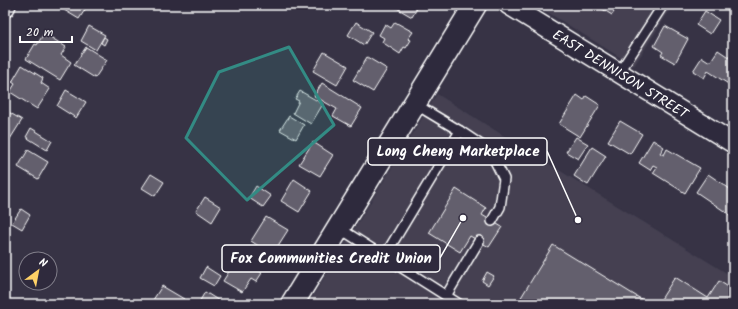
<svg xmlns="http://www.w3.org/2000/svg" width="738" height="309" font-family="Kalam,sans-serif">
	<rect width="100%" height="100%" fill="#373345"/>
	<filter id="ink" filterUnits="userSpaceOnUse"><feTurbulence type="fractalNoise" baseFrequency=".025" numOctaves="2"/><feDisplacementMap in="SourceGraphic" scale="8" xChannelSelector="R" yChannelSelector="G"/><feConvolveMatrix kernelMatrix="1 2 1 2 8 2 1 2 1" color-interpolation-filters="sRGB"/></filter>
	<g filter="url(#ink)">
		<!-- built -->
		<g fill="#444051">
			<path d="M 536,5 L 673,5 L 634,66 Z"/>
			<path d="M 437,94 L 549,164 L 733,277 L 733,304 L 308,304 Z"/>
		</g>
		<!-- building -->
		<g fill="#635f6d" stroke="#fff">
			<path d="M 60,5 L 88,5 L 79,19 L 59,7 Z"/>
			<path d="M 396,5 L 419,5 L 412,17 L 395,7 Z"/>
			<path d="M 596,5 L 618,5 L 612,15 Z"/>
			<path d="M 705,11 L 719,20 L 710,34 L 696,25 Z"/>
			<path d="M 356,22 L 372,32 L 364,45 L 348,35 Z"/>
			<path d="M 395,22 L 413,32 L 408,39 L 411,40 L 406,48 L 404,47 L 400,54 L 382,42 L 384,38 L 379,35 L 385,24 L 391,28 Z"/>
			<path d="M 89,26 L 105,35 L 96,50 L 81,41 Z"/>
			<path d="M 665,26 L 688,39 L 675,63 L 661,55 L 663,52 L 654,46 Z"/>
			<path d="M 44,33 L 66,47 L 61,55 L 71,62 L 60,80 L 26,59 L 35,44 L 37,45 Z"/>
			<path d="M 104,37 L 107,39 L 104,45 L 101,43 Z"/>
			<path d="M 86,47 L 107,60 L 95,78 L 74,65 Z"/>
			<path d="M 718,50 L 733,60 L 733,80 L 730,85 L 708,71 L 704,78 L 693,71 L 702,57 L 710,62 Z"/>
			<path d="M 324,52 L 348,66 L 337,85 L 313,71 Z"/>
			<path d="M 367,57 L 387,69 L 373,92 L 353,80 Z"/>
			<path d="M 22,65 L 43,78 L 41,83 L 50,89 L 37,109 L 10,92 L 15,84 L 12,82 Z"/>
			<path d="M 322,83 L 362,108 L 351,126 L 333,116 L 337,109 L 314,96 Z"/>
			<path d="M 66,90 L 86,102 L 76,118 L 57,106 Z"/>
			<path d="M 300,91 L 323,104 L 311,124 L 293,113 L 299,101 L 295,99 Z"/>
			<path d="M 577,95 L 584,100 L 586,96 L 600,105 L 580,137 L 559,124 Z"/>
			<path d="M 5,110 L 22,120 L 5,147 Z"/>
			<path d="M 289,116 L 304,125 L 296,139 L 280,130 Z"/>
			<path d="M 620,121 L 642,134 L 630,154 L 608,141 Z"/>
			<path d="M 31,128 L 52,141 L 47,150 L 26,137 Z"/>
			<path d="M 576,137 L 588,144 L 578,159 L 566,152 Z"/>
			<path d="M 653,140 L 664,147 L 660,153 L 664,155 L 667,149 L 700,168 L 685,193 L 653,173 L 657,167 L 653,165 L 650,170 L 639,163 Z"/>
			<path d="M 313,142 L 333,155 L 320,176 L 299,164 Z"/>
			<path d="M 592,147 L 606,156 L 588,185 L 574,176 Z"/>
			<path d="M 28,150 L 48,162 L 38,179 L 18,167 Z"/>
			<path d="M 151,174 L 164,182 L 155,196 L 142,188 Z"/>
			<path d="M 708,174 L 733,191 L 733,217 L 696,192 Z"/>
			<path d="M 294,179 L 312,191 L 299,212 L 281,201 Z"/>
			<path d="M 256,186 L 271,196 L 263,207 L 249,198 Z"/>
			<path d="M 456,189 L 486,208 L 482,215 L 502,227 L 489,247 L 470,236 L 460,252 L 429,233 Z"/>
			<path d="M 205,197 L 221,207 L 212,222 L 196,211 Z"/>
			<path d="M 21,209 L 30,215 L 22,229 L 12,223 Z"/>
			<path d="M 266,217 L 288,230 L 272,255 L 251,241 Z"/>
			<path d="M 553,245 L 649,304 L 517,304 Z"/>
			<path d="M 240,254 L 258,265 L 256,269 L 262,273 L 256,282 L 251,279 L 242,292 L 223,281 Z"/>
			<path d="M 206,267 L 220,276 L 214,286 L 200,278 Z"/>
			<path d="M 487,272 L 494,276 L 488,285 L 482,281 Z"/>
			<path d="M 675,277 L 708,298 L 719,281 L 733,290 L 733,304 L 658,304 Z"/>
			<path d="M 162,286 L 184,299 L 181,304 L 153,304 L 151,303 Z"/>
			<path d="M 205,292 L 224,304 L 198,304 Z"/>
		</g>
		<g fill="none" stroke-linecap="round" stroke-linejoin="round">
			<!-- service casing -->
			<g stroke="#fff" stroke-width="12">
				<g id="service">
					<path d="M 619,73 L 663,5"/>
					<path d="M 415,104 L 460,131 L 490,151 L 504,179 L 500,207 L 492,221"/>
					<path d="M 339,228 L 459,304"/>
					<path d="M 384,257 L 460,131"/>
					<path d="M 446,296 L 479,241"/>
				</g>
			</g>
			<!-- minor casing -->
			<g stroke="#fff" stroke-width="22">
				<g id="minor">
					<path id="s1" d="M 509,5 L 733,143"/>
					<path d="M 5,7 L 6,5"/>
				</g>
			</g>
			<!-- secondary casing -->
			<g stroke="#fff" stroke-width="25">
				<path id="secondary" d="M 292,304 L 475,5"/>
			</g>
			<!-- service -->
			<use href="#service" stroke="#2f2a3d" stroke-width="9"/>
			<!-- minor -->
			<use href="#minor" stroke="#2f2a3d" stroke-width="19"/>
			<!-- secondary -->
			<use href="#secondary" stroke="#2f2a3d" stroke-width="22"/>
		</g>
	</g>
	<!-- marked area -->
	<path fill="#338b84" fill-opacity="0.2" stroke="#338b84" stroke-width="3" stroke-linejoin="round" d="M 289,47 L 334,125 L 247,200 L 186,138 L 219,72 Z"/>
	<g text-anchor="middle" stroke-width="3" stroke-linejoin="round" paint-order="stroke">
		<!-- street labels -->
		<g font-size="14" fill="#fff" stroke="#2f2a3d">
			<text dy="5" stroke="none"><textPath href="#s1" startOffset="131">EAST DENNISON STREET</textPath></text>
		</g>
	</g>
	<!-- callouts -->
	<path fill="none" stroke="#fff" stroke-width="1.5" d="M578 220L547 151M463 218L440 258"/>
	<g fill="#fff" stroke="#2f2a3d" stroke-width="1.5">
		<circle cx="578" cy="220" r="4"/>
		<circle cx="463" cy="218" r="4"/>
	</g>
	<g fill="#2f2a3d" stroke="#fff" stroke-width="1.5">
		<rect x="368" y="138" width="179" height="27" rx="4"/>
		<rect x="222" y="245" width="218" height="27" rx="4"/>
	</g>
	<g font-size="15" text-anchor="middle" font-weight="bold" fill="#fff">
		<text x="458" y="156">Long Cheng Marketplace</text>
		<text x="331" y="263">Fox Communities Credit Union</text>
	</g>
	<!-- margin -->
	<rect width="738" height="309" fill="none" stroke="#2f2a3d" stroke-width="20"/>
	<rect x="10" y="10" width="718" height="289" fill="none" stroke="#fff" stroke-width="1.5" filter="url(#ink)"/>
	<!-- north arrow -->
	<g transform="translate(38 271) rotate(32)"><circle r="19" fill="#2f2a3d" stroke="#827f8b"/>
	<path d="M0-3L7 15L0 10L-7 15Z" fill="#ffd166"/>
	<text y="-6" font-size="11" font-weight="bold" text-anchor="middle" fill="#ffffff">N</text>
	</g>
	<!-- scale -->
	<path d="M20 36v6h52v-6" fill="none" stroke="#ffffff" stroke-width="2"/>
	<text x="26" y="36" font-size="12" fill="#ffffff" stroke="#2f2a3d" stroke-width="3" paint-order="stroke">20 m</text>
</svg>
